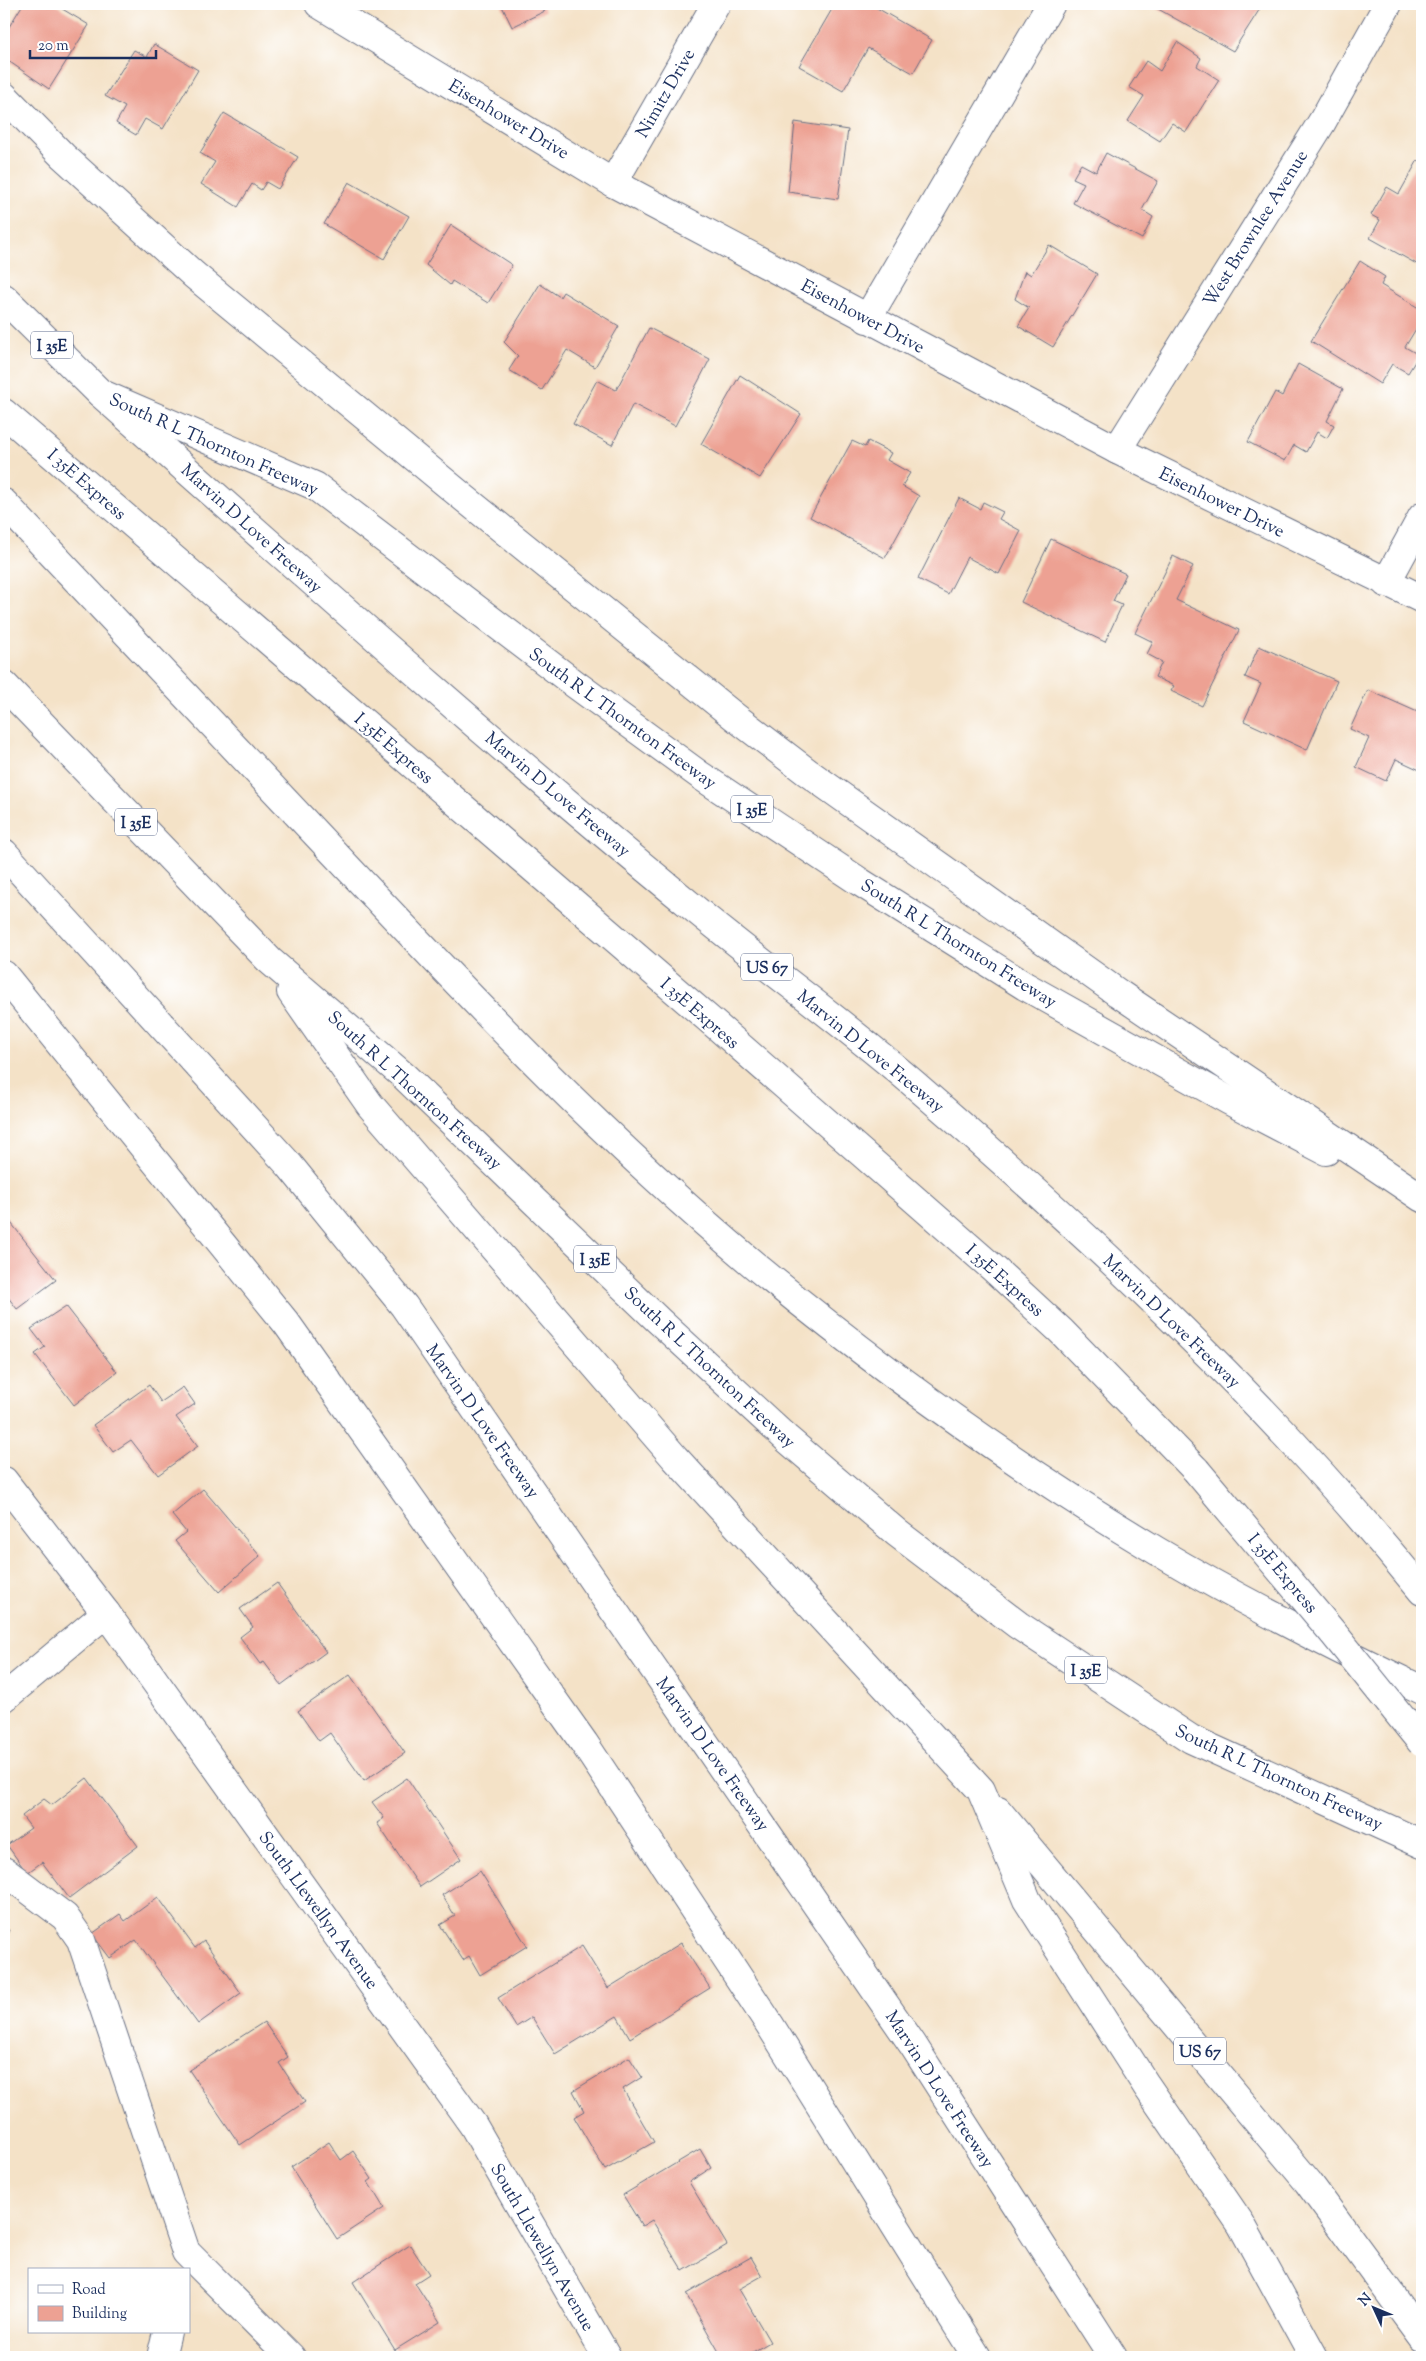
<svg xmlns="http://www.w3.org/2000/svg" width="1426" height="2361" font-family="'Sorts Mill Goudy',serif">
	<rect width="100%" height="100%" fill="#fff"/>
	<filter id="ink" filterUnits="userSpaceOnUse"><feTurbulence type="fractalNoise" baseFrequency=".02" numOctaves="2"/><feDisplacementMap in="SourceGraphic" scale="10" xChannelSelector="R" yChannelSelector="G"/><feConvolveMatrix kernelMatrix="1 2 1 2 8 2 1 2 1" color-interpolation-filters="sRGB"/></filter>
	<filter id="wash" filterUnits="userSpaceOnUse"><feTurbulence type="fractalNoise" baseFrequency=".0096" numOctaves="4" result="noise"/><feDisplacementMap in="SourceGraphic" scale="20" xChannelSelector="R" yChannelSelector="G"/><feGaussianBlur stdDeviation="1.12" result="paint"/><feColorMatrix in="noise" values="0 0 0 0 0 0 0 0 0 0 0 0 0 0 0 0 0 1.4 0 .05"/><feComposite in="paint" operator="in"/></filter>
	<g filter="url(#wash)">
		<rect width="100%" height="100%" fill="#f4e2c7"/>
		<g id="blocks">
			<!-- building -->
			<g fill="#eda193">
				<path d="M 23,4 L 54,4 L 89,25 L 49,89 L 4,58 L 4,35 Z"/>
				<path d="M 501,4 L 542,4 L 545,11 L 512,27 Z"/>
				<path d="M 835,4 L 870,4 L 932,40 L 913,73 L 868,48 L 843,91 L 799,66 Z"/>
				<path d="M 1152,4 L 1263,4 L 1233,51 L 1151,5 Z"/>
				<path d="M 1177,42 L 1201,58 L 1197,66 L 1219,80 L 1186,132 L 1172,123 L 1160,141 L 1128,121 L 1144,96 L 1129,87 L 1146,61 L 1160,71 Z"/>
				<path d="M 154,44 L 198,70 L 163,129 L 145,119 L 136,135 L 116,123 L 125,107 L 105,96 L 134,50 L 147,57 Z"/>
				<path d="M 224,113 L 298,157 L 278,189 L 266,182 L 261,190 L 252,184 L 238,207 L 201,184 L 215,162 L 200,153 Z"/>
				<path d="M 795,122 L 848,130 L 838,199 L 788,192 Z"/>
				<path d="M 1106,153 L 1158,181 L 1142,210 L 1153,217 L 1142,239 L 1073,203 L 1084,183 L 1073,178 L 1081,164 L 1096,172 Z"/>
				<path d="M 1418,160 L 1422,163 L 1422,267 L 1370,238 L 1380,220 L 1371,215 L 1387,187 L 1399,194 Z"/>
				<path d="M 349,182 L 409,216 L 384,259 L 324,224 Z"/>
				<path d="M 451,225 L 512,265 L 488,303 L 452,281 L 450,285 L 426,265 Z"/>
				<path d="M 1049,245 L 1097,274 L 1053,347 L 1018,326 L 1029,308 L 1015,299 L 1025,271 L 1031,275 Z"/>
				<path d="M 1360,261 L 1385,277 L 1381,285 L 1422,310 L 1422,319 L 1405,347 L 1419,355 L 1408,373 L 1392,364 L 1380,384 L 1311,341 Z"/>
				<path d="M 540,284 L 560,297 L 563,292 L 619,326 L 595,367 L 567,350 L 542,390 L 509,370 L 518,356 L 504,342 Z"/>
				<path d="M 649,328 L 710,359 L 675,426 L 633,404 L 612,445 L 573,424 L 597,380 L 616,390 Z"/>
				<path d="M 1298,364 L 1343,389 L 1327,421 L 1334,425 L 1327,438 L 1317,432 L 1306,452 L 1294,445 L 1285,461 L 1248,442 L 1275,392 L 1282,396 Z"/>
				<path d="M 740,375 L 801,414 L 760,478 L 701,444 Z"/>
				<path d="M 852,441 L 865,447 L 868,441 L 891,453 L 887,460 L 910,473 L 902,486 L 919,496 L 885,558 L 810,517 Z"/>
				<path d="M 959,498 L 980,509 L 983,502 L 1003,512 L 999,519 L 1021,531 L 999,574 L 967,557 L 948,594 L 918,579 Z"/>
				<path d="M 1051,539 L 1126,574 L 1113,601 L 1122,605 L 1105,642 L 1021,602 Z"/>
				<path d="M 1173,556 L 1193,566 L 1176,600 L 1239,630 L 1202,706 L 1171,691 L 1174,686 L 1155,677 L 1162,662 L 1147,654 L 1153,642 L 1135,633 Z"/>
				<path d="M 1259,646 L 1337,681 L 1307,750 L 1244,721 L 1261,684 L 1245,677 Z"/>
				<path d="M 1368,690 L 1422,714 L 1422,771 L 1396,759 L 1386,781 L 1356,767 L 1369,738 L 1350,729 Z"/>
				<path d="M 4,1214 L 56,1280 L 17,1309 L 4,1292 Z"/>
				<path d="M 66,1306 L 117,1372 L 74,1405 L 35,1354 L 45,1347 L 31,1329 Z"/>
				<path d="M 149,1385 L 161,1402 L 183,1387 L 195,1404 L 176,1417 L 198,1446 L 158,1475 L 131,1440 L 113,1452 L 93,1425 Z"/>
				<path d="M 203,1489 L 260,1556 L 219,1592 L 175,1541 L 186,1532 L 172,1515 Z"/>
				<path d="M 277,1583 L 326,1652 L 281,1685 L 264,1662 L 260,1664 L 240,1637 L 253,1627 L 240,1609 Z"/>
				<path d="M 350,1675 L 405,1753 L 364,1781 L 330,1733 L 319,1741 L 298,1711 Z"/>
				<path d="M 87,1778 L 138,1846 L 69,1898 L 42,1862 L 27,1873 L 7,1845 L 31,1828 L 22,1816 L 44,1799 L 52,1805 Z"/>
				<path d="M 407,1778 L 461,1859 L 420,1887 L 377,1823 L 384,1818 L 372,1802 Z"/>
				<path d="M 480,1871 L 527,1946 L 480,1975 L 469,1956 L 463,1960 L 440,1925 L 455,1916 L 442,1895 Z"/>
				<path d="M 158,1897 L 195,1948 L 204,1941 L 241,1993 L 198,2024 L 136,1940 L 110,1958 L 92,1934 L 120,1914 L 125,1921 Z"/>
				<path d="M 4,1928 L 9,1930 L 4,1940 Z"/>
				<path d="M 681,1943 L 710,1988 L 630,2038 L 617,2016 L 555,2054 L 532,2017 L 516,2027 L 498,1998 L 582,1946 L 608,1988 Z"/>
				<path d="M 264,2022 L 288,2057 L 279,2063 L 305,2102 L 240,2145 L 189,2070 Z"/>
				<path d="M 629,2057 L 642,2077 L 623,2089 L 654,2142 L 605,2170 L 574,2117 L 584,2111 L 573,2091 Z"/>
				<path d="M 329,2142 L 341,2160 L 353,2151 L 372,2179 L 368,2182 L 384,2208 L 337,2239 L 291,2167 Z"/>
				<path d="M 700,2149 L 711,2168 L 689,2182 L 727,2245 L 683,2271 L 652,2220 L 642,2226 L 623,2195 Z"/>
				<path d="M 410,2245 L 429,2274 L 415,2283 L 440,2322 L 395,2350 L 353,2282 Z"/>
				<path d="M 751,2257 L 762,2276 L 739,2289 L 770,2342 L 744,2357 L 722,2357 L 686,2294 Z"/>
			</g>
		</g>
	</g>
	<g filter="url(#ink)">
		<use href="#blocks" fill-opacity="0" stroke="#676e83" stroke-width="1"/>
		<g fill="none" stroke-linecap="round" stroke-linejoin="round">
			<!-- minor casing -->
			<g stroke="#676e83" stroke-width="30">
				<g id="minor">
					<path d="M 319,4 L 613,183 L 1117,450 L 1422,599"/>
					<path d="M 613,183 L 716,4"/>
					<path d="M 867,319 L 1051,4"/>
					<path d="M 1117,450 L 1322,122 L 1388,4"/>
					<path d="M 1386,583 L 1422,517"/>
					<path d="M 4,853 L 290,1166 L 404,1306 L 913,2045 L 1113,2357"/>
					<path d="M 4,975 L 287,1324 L 584,1743 L 770,2025 L 977,2357"/>
					<path d="M 4,1481 L 106,1613 L 473,2125 L 607,2357"/>
					<path d="M 4,1698 L 106,1613"/>
					<path d="M 4,1871 L 65,1917 L 81,1940 L 186,2252 L 291,2357"/>
					<path d="M 161,2357 L 167,2332"/>
				</g>
			</g>
			<!-- highway casing -->
			<g stroke="#676e83" stroke-width="30">
				<g id="highway">
					<path d="M 4,96 L 63,156 L 194,275 L 464,498 L 735,717 L 807,772 L 1118,993 L 1422,1198"/>
					<path d="M 4,298 L 100,393 L 315,486 L 575,684 L 701,776 L 860,882 L 1025,986 L 1228,1100 L 1326,1151"/>
					<path d="M 100,393 C 295,566 488,740 690,905 C 766,968 847,1025 921,1090 C 1100,1245 1273,1407 1422,1591"/>
					<path d="M 4,413 L 719,1028 L 994,1269 L 1061,1331 L 1196,1470"/>
					<path d="M 4,503 C 120,626 235,748 351,871 C 479,1007 609,1143 753,1264 C 880,1369 1015,1466 1157,1551 C 1243,1602 1332,1647 1422,1690"/>
					<path d="M 4,685 L 269,960 L 405,1077 L 658,1320 L 787,1439 L 897,1533 L 1018,1625 L 1191,1739 L 1422,1844"/>
					<path d="M 291,992 L 370,1105 L 675,1458 L 981,1790 L 1027,1900 L 1146,2085 L 1241,2224 L 1314,2357"/>
					<path d="M 998,1811 L 1308,2182 L 1422,2337"/>
				</g>
			</g>
			<!-- minor -->
			<use href="#minor" stroke="#fff" stroke-width="28"/>
			<!-- highway -->
			<use href="#highway" stroke="#fff" stroke-width="28"/>
			<!-- highway-bridge casing -->
			<g stroke="#676e83" stroke-width="30" stroke-linecap="butt">
				<path id="highway-bridge" d="M 1196,1470 L 1334,1634 L 1422,1743"/>
			</g>
			<!-- highway-bridge -->
			<use href="#highway-bridge" stroke="#fff" stroke-width="28"/>
		</g>
	</g>
	<g text-anchor="middle" stroke-width="4" stroke-linejoin="round" paint-order="stroke">
		<!-- shield labels -->
		<g fill="#fff" stroke="#5f6d8e" stroke-width="1">
			<rect x="31" y="331.5" width="42" height="27" rx="4"/>
			<rect x="731" y="795.5" width="42" height="27" rx="4"/>
			<rect x="115" y="808.5" width="42" height="27" rx="4"/>
			<rect x="741" y="953.5" width="52" height="27" rx="4"/>
			<rect x="574" y="1245.5" width="42" height="27" rx="4"/>
			<rect x="1065" y="1656.5" width="42" height="27" rx="4"/>
			<rect x="1174" y="2037.5" width="52" height="27" rx="4"/>
		</g>
		<g font-size="16" font-weight="bold" fill="#1b2f5e">
			<text x="52" y="351">I 35E</text>
			<text x="752" y="815">I 35E</text>
			<text x="136" y="828">I 35E</text>
			<text x="767" y="973">US 67</text>
			<text x="595" y="1265">I 35E</text>
			<text x="1086" y="1676">I 35E</text>
			<text x="1200" y="2057">US 67</text>
		</g>
		<!-- street labels -->
		<g font-size="18" fill="#1b2f5e" stroke="#fff">
			<text transform="translate(665 93) rotate(-60)" y="6">Nimitz Drive</text>
			<text transform="translate(509 119) rotate(31)" y="6">Eisenhower Drive</text>
			<text transform="translate(1255 228) rotate(-58)" y="6">West Brownlee Avenue</text>
			<text transform="translate(863 316) rotate(28)" y="6">Eisenhower Drive</text>
			<text transform="translate(214 444) rotate(24)" y="6">South R L Thornton Freeway</text>
			<text transform="translate(87 484) rotate(41)" y="6">I 35E Express</text>
			<text transform="translate(1222 502) rotate(26)" y="6">Eisenhower Drive</text>
			<text transform="translate(252 528) rotate(42)" y="6">Marvin D Love Freeway</text>
			<text transform="translate(623 718) rotate(36)" y="6">South R L Thornton Freeway</text>
			<text transform="translate(394 748) rotate(41)" y="6">I 35E Express</text>
			<text transform="translate(558 794) rotate(40)" y="6">Marvin D Love Freeway</text>
			<text transform="translate(959 943) rotate(32)" y="6">South R L Thornton Freeway</text>
			<text transform="translate(700 1013) rotate(41)" y="6">I 35E Express</text>
			<text transform="translate(871 1051) rotate(39)" y="6">Marvin D Love Freeway</text>
			<text transform="translate(415 1090) rotate(42)" y="6">South R L Thornton Freeway</text>
			<text transform="translate(1005 1280) rotate(42)" y="6">I 35E Express</text>
			<text transform="translate(1172 1321) rotate(44)" y="6">Marvin D Love Freeway</text>
			<text transform="translate(710 1367) rotate(43)" y="6">South R L Thornton Freeway</text>
			<text transform="translate(483 1421) rotate(55)" y="6">Marvin D Love Freeway</text>
			<text transform="translate(1283 1573) rotate(50)" y="6">I 35E Express</text>
			<text transform="translate(713 1754) rotate(55)" y="6">Marvin D Love Freeway</text>
			<text transform="translate(1279 1777) rotate(25)" y="6">South R L Thornton Freeway</text>
			<text transform="translate(319 1910) rotate(54)" y="6">South Llewellyn Avenue</text>
			<text transform="translate(940 2089) rotate(57)" y="6">Marvin D Love Freeway</text>
			<text transform="translate(543 2247) rotate(60)" y="6">South Llewellyn Avenue</text>
		</g>
	</g>
	<!-- margin -->
	<rect width="1426" height="2361" fill="none" stroke="#fff" stroke-width="20"/>
	<!-- legend -->
	<rect x="28" y="2268" width="162" height="65" fill="#ffffff" stroke="#a4acbf"/>
	<rect x="38" y="2285" width="25" height="8" fill="#ffffff" stroke="#a4acbf"/>
	<text x="72" y="2294" font-size="15" fill="#1b2f5e">Road</text>
	<rect x="38" y="2306" width="25" height="15" fill="#eda193" stroke="#a4acbf"/>
	<text x="72" y="2318" font-size="15" fill="#1b2f5e">Building</text>
	<!-- north arrow -->
	<g transform="translate(1374 2308) rotate(314)" stroke="#ffffff" stroke-width="4" paint-order="stroke">
	<path d="M0-4L9 19L0 12L-9 19Z" fill="#1b2f5e"/>
	<text y="-8" font-size="14" font-weight="bold" text-anchor="middle" fill="#1b2f5e">N</text>
	</g>
	<!-- scale -->
	<path d="M30 50v8h126v-8" fill="none" stroke="#1b2f5e" stroke-width="2.5"/>
	<text x="38" y="50" font-size="15" fill="#1b2f5e" stroke="#ffffff" stroke-width="4" paint-order="stroke">20 m</text>
</svg>
